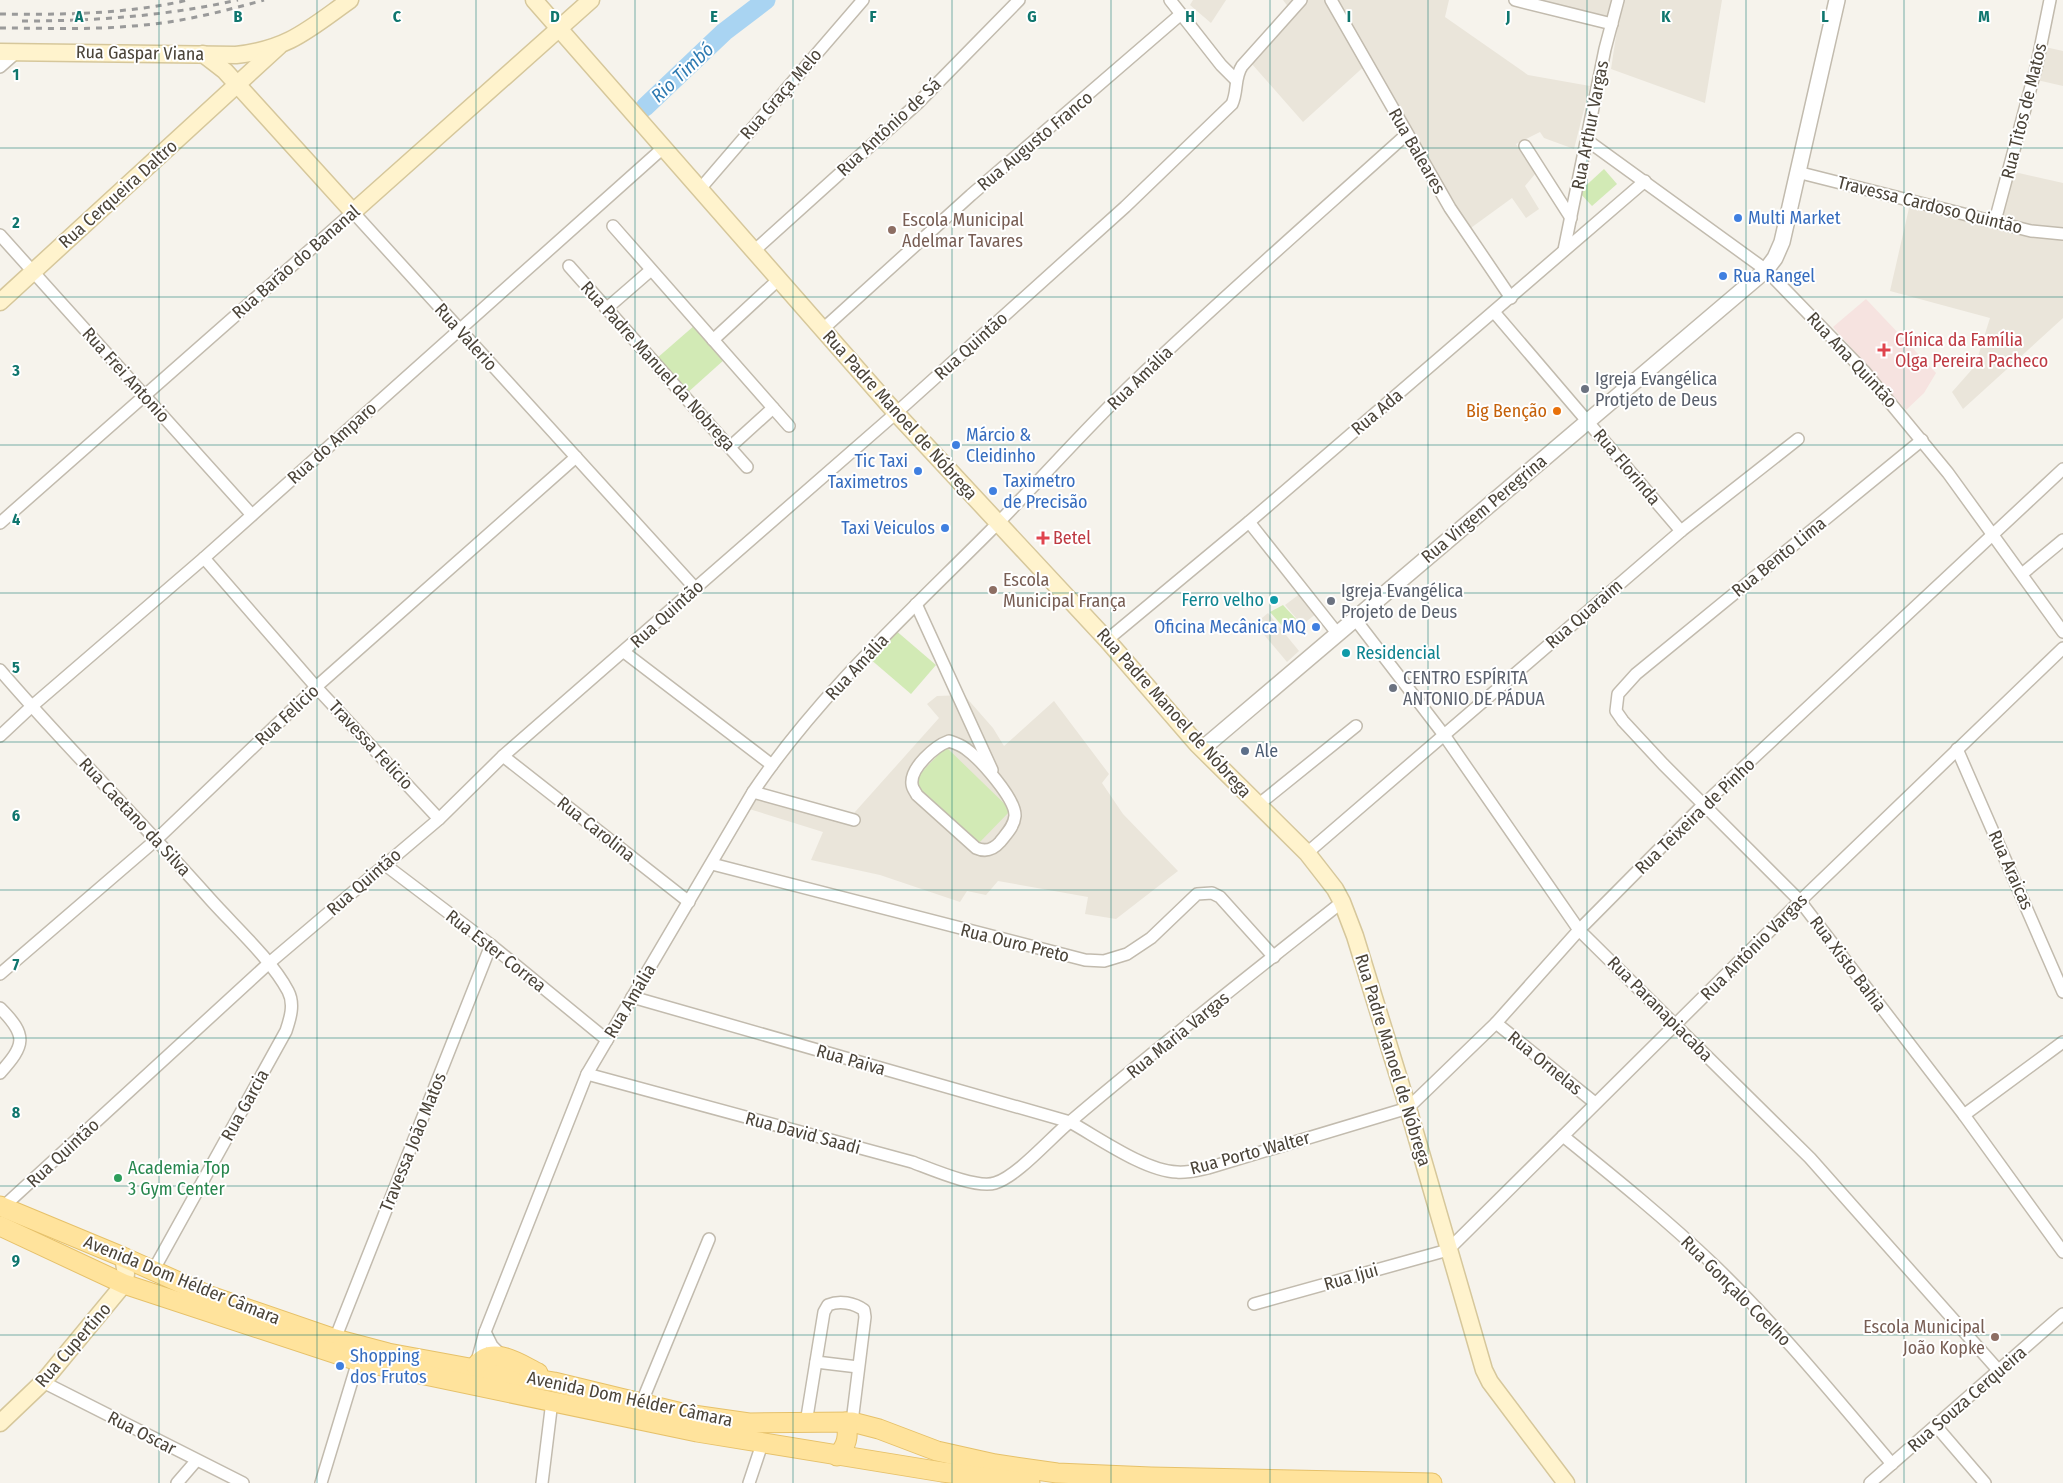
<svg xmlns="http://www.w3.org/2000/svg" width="2063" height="1483" font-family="'Fira Sans Condensed',sans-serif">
	<rect width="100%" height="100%" fill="#f6f3ec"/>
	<!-- residential -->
	<g fill="#eae5da">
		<path d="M 1193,0 L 1226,0 L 1211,23 L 1190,5 Z"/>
		<path d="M 1283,0 L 1449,0 L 1445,17 L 1528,75 L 1590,86 L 1574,149 L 1544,138 L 1540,132 L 1516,144 L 1535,174 L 1525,186 L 1539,209 L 1526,218 L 1512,198 L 1468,230 L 1369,62 L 1303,122 L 1251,63 L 1295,16 Z"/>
		<path d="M 1530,0 L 1722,0 L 1705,103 L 1611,69 L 1618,23 Z"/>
		<path d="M 2045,47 L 2063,51 L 2063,86 L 2037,80 Z"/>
		<path d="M 2010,171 L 2063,183 L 2063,318 L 1963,409 L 1952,392 L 1975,366 L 1990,318 L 1890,291 L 1909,208 L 1996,228 Z"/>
		<path d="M 1301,593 L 1317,613 L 1302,625 L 1285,605 Z"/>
		<path d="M 1268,613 L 1299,651 L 1287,662 L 1255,624 Z"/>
		<path d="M 964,695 L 993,728 L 1004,746 L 1054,701 L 1109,774 L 1102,783 L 1123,814 L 1178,871 L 1116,919 L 1085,914 L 1088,897 L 998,881 L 986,895 L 967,891 L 960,902 L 880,875 L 811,860 L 823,832 L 746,808 L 751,798 L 846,822 L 939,718 L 927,704 L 937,696 Z"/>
	</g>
	<!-- medical -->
	<path fill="#f6e3e0" d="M 1866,299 L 1936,373 L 1924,393 L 1906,410 L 1833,327 Z"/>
	<!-- green -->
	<g fill="#d2eab5">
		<path d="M 1604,169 L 1617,184 L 1592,206 L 1579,192 Z"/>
		<path d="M 695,325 L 725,359 L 686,394 L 656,359 Z"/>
		<path d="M 1283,605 L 1296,619 L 1284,628 L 1270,612 Z"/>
		<path d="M 894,629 L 936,665 L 911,694 L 869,658 Z"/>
		<path d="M 946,747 L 1011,810 L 977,845 L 912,782 Z"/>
	</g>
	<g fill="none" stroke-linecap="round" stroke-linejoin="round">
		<!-- river -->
		<path stroke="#a9d4f2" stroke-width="19" d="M 645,107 L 724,32 L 766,0"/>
		<!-- minor casing -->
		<g stroke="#c2bbae" stroke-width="14">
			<g id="minor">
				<path d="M 1170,0 L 1221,65 L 1236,80"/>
				<path d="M 1331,0 L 1450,208 L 1511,298"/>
				<path d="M 1515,0 L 1612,24"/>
				<path d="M 0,67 L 17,52"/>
				<path d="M 1588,141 L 1766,270 L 1864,371 L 1948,473 L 2063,632"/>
				<path d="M 1525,146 L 1571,218"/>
				<path d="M 1797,172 L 2031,231 L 2063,234"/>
				<path d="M 700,189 L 863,0"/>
				<path d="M 1995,221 L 2037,64 L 2050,0"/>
				<path d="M 613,226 L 789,426"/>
				<path d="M 0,235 L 252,515"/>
				<path d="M 755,250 L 918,103 L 1019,0"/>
				<path d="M 1564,250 L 1605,49 L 1618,0"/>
				<path d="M 569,266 L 747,467"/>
				<path d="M 606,309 L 651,270"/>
				<path d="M 1494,312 L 1681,531"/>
				<path d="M 823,329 L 971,195 L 1181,14"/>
				<path d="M 713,340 L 779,279"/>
				<path d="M 1922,440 L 1636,674 L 1618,694 L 1616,711 L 1623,721 L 1663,764 L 1800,901 L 1964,1115 L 2063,1252"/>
				<path d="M 730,447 L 773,408"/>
				<path d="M 1249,522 L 1337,633"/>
				<path d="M 0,523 L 353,212 L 695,588"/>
				<path d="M 204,558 L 316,687 L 439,819"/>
				<path d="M 2022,574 L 2063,540"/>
				<path d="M 916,604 L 992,770"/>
				<path d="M 1355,619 L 1444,735 L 1579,930 L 1810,1158 L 1999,1371"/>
				<path d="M 1107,640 L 1249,522 L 1645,181"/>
				<path d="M 624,652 L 772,765"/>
				<path d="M 0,670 C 67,748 141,821 210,899 C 234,926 271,959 288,991 C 295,1004 290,1019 286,1031 L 153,1271"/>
				<path d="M 0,736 L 31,707 L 204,558 L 663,148"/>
				<path d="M 949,741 C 955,743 961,745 966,749 C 980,759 1016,799 1015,816 C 1014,827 1006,834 1000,842 C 993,850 985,852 976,848 L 917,795 C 915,791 912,788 912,784 C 910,768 935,746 949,741 Z"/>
				<path d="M 1957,749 L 2063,992"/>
				<path d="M 503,756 L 689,902"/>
				<path d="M 753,792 L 854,820"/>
				<path d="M 1258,805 L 1356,726"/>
				<path d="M 1307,853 L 1681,531 L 1798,439"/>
				<path d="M 384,864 L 491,945 L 607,1040"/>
				<path d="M 712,864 L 1085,960 L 1104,961 L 1127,954 L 1151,938 L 1197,894 L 1212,893 L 1220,897 L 1274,957"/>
				<path d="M 0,974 L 157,839 L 316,687 L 576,457"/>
				<path d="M 632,997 L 1070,1122 C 1099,1138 1145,1171 1177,1172 C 1187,1173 1198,1170 1208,1168 L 1408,1108 L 1496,1023 L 1579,930 L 1703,805 L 2063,469"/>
				<path d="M 0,1008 C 28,1036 25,1045 0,1073"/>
				<path d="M 1496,1023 L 1595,1103"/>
				<path d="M 587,1074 L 912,1162 C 931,1169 977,1189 995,1183 C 1018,1176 1051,1137 1071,1121 C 1159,1046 1251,974 1342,902"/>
				<path d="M 1964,1115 L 2063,1042"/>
				<path d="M 1563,1136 C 1615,1178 1667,1220 1715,1266 C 1779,1328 1835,1397 1892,1464"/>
				<path d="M 3,1207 L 268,964 L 439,819 L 503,756 L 896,413 L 1125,207 L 1232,104 C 1238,91 1234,78 1242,66 L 1301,0"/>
				<path d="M 1254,1304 L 1448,1250 L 1800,901 L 2063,648"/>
				<path d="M 485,1332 L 492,1346 L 502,1356"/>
				<path d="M 335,1339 L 491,945"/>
				<path d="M 816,1362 L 858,1367"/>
				<path d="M 476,1365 L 485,1332 L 587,1074 L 753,792 C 821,691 913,609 998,523 C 1044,476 1087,427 1134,382 C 1223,297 1316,216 1407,134"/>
				<path d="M 43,1382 L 243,1483"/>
				<path d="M 641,1404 L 709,1239"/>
				<path d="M 806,1423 L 824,1312 L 828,1305 C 840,1300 854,1303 864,1310 L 865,1317 L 852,1422"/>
				<path d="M 1936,1426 L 1985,1483"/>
				<path d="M 177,1483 L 196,1461"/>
				<path d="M 321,1483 L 358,1361"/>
				<path d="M 542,1483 L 552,1401"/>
				<path d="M 749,1483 L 762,1444"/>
				<path d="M 1870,1483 L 2063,1314"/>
			</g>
		</g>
		<!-- tertiary casing -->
		<g stroke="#c2bbae" stroke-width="18">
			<path id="tertiary" d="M 1202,749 L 1766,270 L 1775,258 L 1782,242 L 1837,0"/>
		</g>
		<!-- secondary casing -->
		<g stroke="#d6c79b" stroke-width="19">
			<g id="secondary">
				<path d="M 534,0 L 896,413 L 1107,640 L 1197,744 L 1307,853 L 1335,889 L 1342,902 L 1355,936 L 1408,1108 L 1484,1370 L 1490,1382 L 1566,1483"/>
				<path d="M 0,52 L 236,55 C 289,49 309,29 350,0"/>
				<path d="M 203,54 L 225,71 L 353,212 L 591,0"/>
				<path d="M 0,302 L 279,46"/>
				<path d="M 0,1423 L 43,1382 L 124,1284 L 126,1274 L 123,1257"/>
			</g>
		</g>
		<!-- primary casing -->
		<g stroke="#e6c16a" stroke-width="21">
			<g id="primary">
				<path d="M 0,1206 L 123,1257 L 210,1296 L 335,1339 L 388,1353 L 475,1369 L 554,1382 L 686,1414 L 749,1423 L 852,1422 L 879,1429 L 937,1451 L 995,1464 L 1057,1473 L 1151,1477 L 1432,1483"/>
				<path d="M 0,1226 L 124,1284 L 358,1361 L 697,1432 L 942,1472 L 1030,1483"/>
				<path d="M 476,1366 C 492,1344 520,1364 538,1373"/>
				<path d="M 837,1456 C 847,1446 849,1436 846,1422"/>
			</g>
		</g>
		<!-- minor -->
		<use href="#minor" stroke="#fff" stroke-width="11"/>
		<!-- tertiary -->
		<use href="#tertiary" stroke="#fff" stroke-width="15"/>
		<!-- secondary -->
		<use href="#secondary" stroke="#fff3cd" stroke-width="16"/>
		<!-- primary -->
		<use href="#primary" stroke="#ffe39c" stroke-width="19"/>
		<!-- rail -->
		<g stroke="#9a9a9a" stroke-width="3" stroke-dasharray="6 6" stroke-linecap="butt">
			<path d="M 0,14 C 62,15 127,14 188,0"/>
			<path d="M 22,21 C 95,21 166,16 238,0"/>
			<path d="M 0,28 C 44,28 89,30 133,26 C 178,23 221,12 264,0"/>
		</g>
	</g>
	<!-- grid -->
	<path fill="none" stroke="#0f766e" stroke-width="1" stroke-opacity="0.55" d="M 159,0 L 159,1483M 317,0 L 317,1483M 476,0 L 476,1483M 635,0 L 635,1483M 793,0 L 793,1483M 952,0 L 952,1483M 1111,0 L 1111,1483M 1270,0 L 1270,1483M 1428,0 L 1428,1483M 1587,0 L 1587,1483M 1746,0 L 1746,1483M 1904,0 L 1904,1483M 0,148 L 2063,148M 0,297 L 2063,297M 0,445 L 2063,445M 0,593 L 2063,593M 0,742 L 2063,742M 0,890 L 2063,890M 0,1038 L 2063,1038M 0,1186 L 2063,1186M 0,1335 L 2063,1335"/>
	<!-- markers -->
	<g fill="#3f7fe0" stroke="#fff" stroke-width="2">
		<circle cx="1738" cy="218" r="5"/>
		<circle cx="1723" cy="276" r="5"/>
		<circle cx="956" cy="445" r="5"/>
		<circle cx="918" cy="471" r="5"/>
		<circle cx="993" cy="491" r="5"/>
		<circle cx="945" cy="528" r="5"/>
		<circle cx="1316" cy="627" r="5"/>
		<circle cx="340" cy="1366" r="5"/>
	</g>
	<g fill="#8d6e63" stroke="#fff" stroke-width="2">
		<circle cx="892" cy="230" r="5"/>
		<circle cx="993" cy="590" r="5"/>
		<circle cx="1995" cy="1337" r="5"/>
	</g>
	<g fill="#e0444e" stroke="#fff" stroke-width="2">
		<path d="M1881.5 342.5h5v5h5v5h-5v5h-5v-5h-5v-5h5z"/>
		<path d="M1040.5 530.5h5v5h5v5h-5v5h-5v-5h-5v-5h5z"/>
	</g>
	<g fill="#6b7280" stroke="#fff" stroke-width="2">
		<circle cx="1585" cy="389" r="5"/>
		<circle cx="1331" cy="601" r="5"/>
		<circle cx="1393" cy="688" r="5"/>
	</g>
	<circle fill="#e8710a" stroke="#fff" stroke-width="2" cx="1557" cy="411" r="5"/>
	<g fill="#0f9aa8" stroke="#fff" stroke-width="2">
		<circle cx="1274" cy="600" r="5"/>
		<circle cx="1346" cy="653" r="5"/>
	</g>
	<circle fill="#5c6f8a" stroke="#fff" stroke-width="2" cx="1245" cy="751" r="5"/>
	<circle fill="#2e9e5b" stroke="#fff" stroke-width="2" cx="118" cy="1178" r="5"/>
	<g text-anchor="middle" stroke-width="4" stroke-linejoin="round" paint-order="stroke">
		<!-- street labels -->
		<g font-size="18" fill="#4b4439" stroke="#fff">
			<text transform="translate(140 53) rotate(1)" y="6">Rua Gaspar Viana</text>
			<text transform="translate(781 94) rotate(-49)" y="6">Rua Graça Melo</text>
			<text transform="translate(2024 111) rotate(-76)" y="6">Rua Titos de Matos</text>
			<text transform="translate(1590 125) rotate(-79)" y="6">Rua Arthur Vargas</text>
			<text transform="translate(889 127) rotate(-43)" y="6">Rua Antônio de Sá</text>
			<text transform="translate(1035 141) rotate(-40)" y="6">Rua Augusto Franco</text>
			<text transform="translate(1417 151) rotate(60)" y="6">Rua Baleares</text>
			<text transform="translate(118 194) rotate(-42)" y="6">Rua Cerqueira Daltro</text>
			<text transform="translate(1930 205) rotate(14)" y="6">Travessa Cardoso Quintão</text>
			<text transform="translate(296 262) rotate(-41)" y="6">Rua Barão do Bananal</text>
			<text transform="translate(466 337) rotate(48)" y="6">Rua Valerio</text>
			<text transform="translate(971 346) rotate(-42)" y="6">Rua Quintão</text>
			<text transform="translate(1852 360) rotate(47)" y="6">Rua Ana Quintão</text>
			<text transform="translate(658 366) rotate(48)" y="6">Rua Padre Manuel da Nobrega</text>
			<text transform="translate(126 375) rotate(48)" y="6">Rua Frei Antonio</text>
			<text transform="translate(1140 378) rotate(-44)" y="6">Rua Amália</text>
			<text transform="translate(1377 412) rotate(-40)" y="6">Rua Ada</text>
			<text transform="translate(900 415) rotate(48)" y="6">Rua Padre Manoel de Nóbrega</text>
			<text transform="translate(332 443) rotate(-42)" y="6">Rua do Amparo</text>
			<text transform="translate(1627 467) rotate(50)" y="6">Rua Florinda</text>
			<text transform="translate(1484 509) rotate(-40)" y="6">Rua Virgem Peregrina</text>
			<text transform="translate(1779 557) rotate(-39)" y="6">Rua Bento Lima</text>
			<text transform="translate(667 614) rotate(-42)" y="6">Rua Quintão</text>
			<text transform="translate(1584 614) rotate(-41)" y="6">Rua Quaraim</text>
			<text transform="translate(857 667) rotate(-47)" y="6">Rua Amália</text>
			<text transform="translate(1174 713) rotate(48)" y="6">Rua Padre Manoel de Nóbrega</text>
			<text transform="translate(287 715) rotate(-43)" y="6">Rua Felicio</text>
			<text transform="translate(371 745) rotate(47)" y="6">Travessa Felicio</text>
			<text transform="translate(1695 816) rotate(-44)" y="6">Rua Teixeira de Pinho</text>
			<text transform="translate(135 817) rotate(47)" y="6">Rua Caetano da Silva</text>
			<text transform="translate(596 829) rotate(38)" y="6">Rua Carolina</text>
			<text transform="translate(2011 870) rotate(66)" y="6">Rua Araicas</text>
			<text transform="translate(364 882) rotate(-41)" y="6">Rua Quintão</text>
			<text transform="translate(1015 943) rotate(14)" y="6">Rua Ouro Preto</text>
			<text transform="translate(1754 947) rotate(-45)" y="6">Rua Antônio Vargas</text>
			<text transform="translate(496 951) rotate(38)" y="6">Rua Ester Correa</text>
			<text transform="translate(1848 964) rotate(53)" y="6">Rua Xisto Bahia</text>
			<text transform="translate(630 1001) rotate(-59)" y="6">Rua Amália</text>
			<text transform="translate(1660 1009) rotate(45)" y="6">Rua Paranapiacaba</text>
			<text transform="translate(1178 1035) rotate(-39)" y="6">Rua Maria Vargas</text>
			<text transform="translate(851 1060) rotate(16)" y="6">Rua Paiva</text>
			<text transform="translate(1393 1060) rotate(73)" y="6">Rua Padre Manoel de Nóbrega</text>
			<text transform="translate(1545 1063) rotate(39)" y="6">Rua Ornelas</text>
			<text transform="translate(245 1105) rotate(-61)" y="6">Rua Garcia</text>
			<text transform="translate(803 1133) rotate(15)" y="6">Rua David Saadi</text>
			<text transform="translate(413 1142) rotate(-68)" y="6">Travessa João Matos</text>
			<text transform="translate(63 1153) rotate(-43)" y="6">Rua Quintão</text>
			<text transform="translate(1250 1153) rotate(-15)" y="6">Rua Porto Walter</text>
			<text transform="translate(1351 1277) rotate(-16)" y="6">Rua Ijui</text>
			<text transform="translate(182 1280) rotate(22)" y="6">Avenida Dom Hélder Câmara</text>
			<text transform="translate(1736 1291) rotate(45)" y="6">Rua Gonçalo Coelho</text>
			<text transform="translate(73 1345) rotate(-49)" y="6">Rua Cupertino</text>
			<text transform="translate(630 1399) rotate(12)" y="6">Avenida Dom Hélder Câmara</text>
			<text transform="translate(1967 1399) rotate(-41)" y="6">Rua Souza Cerqueira</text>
			<text transform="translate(142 1433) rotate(27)" y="6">Rua Oscar</text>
		</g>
		<!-- shop labels -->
		<g font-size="18" fill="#366cbe" stroke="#fff" text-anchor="start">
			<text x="1748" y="224">Multi Market</text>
			<text x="1733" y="282">Rua Rangel</text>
			<text x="966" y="441">Márcio &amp;<tspan x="966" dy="21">Cleidinho</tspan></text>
			<text x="908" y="467" text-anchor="end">Tic Taxi<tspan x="908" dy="21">Taximetros</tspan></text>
			<text x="1003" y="487">Taximetro<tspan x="1003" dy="21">de Precisão</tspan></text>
			<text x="935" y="534" text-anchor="end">Taxi Veiculos</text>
			<text x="1306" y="633" text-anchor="end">Oficina Mecânica MQ</text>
			<text x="350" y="1362">Shopping<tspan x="350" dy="21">dos Frutos</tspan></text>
		</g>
		<!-- education labels -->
		<g font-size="18" fill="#785e54" stroke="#fff" text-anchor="start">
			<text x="902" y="226">Escola Municipal<tspan x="902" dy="21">Adelmar Tavares</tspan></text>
			<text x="1003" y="586">Escola<tspan x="1003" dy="21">Municipal França</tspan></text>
			<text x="1985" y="1333" text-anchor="end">Escola Municipal<tspan x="1985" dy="21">João Kopke</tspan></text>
		</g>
		<!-- health labels -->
		<g font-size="18" fill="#be3a42" stroke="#fff" text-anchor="start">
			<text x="1895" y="346">Clínica da Família<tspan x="1895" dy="21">Olga Pereira Pacheco</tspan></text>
			<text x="1053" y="544">Betel</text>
		</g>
		<!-- worship labels -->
		<g font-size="18" fill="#5b616d" stroke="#fff" text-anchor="start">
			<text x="1595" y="385">Igreja Evangélica<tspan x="1595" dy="21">Protjeto de Deus</tspan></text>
			<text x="1341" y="597">Igreja Evangélica<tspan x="1341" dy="21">Projeto de Deus</tspan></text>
			<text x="1403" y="684">CENTRO ESPÍRITA<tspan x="1403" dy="21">ANTONIO DE PÁDUA</tspan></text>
		</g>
		<!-- food labels -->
		<g font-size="18" fill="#c56008" stroke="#fff" text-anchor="end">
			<text x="1547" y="417">Big Benção</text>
		</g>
		<!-- culture labels -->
		<g font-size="18" fill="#0d838f" stroke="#fff" text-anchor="end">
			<text x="1264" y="606">Ferro velho</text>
			<text x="1356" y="659" text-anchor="start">Residencial</text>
		</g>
		<!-- service labels -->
		<g font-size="18" fill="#4e5e75" stroke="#fff" text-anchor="start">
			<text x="1255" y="757">Ale</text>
		</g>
		<!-- leisure labels -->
		<g font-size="18" fill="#27864d" stroke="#fff" text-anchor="start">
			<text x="128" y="1174">Academia Top<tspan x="128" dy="21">3 Gym Center</tspan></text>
		</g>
		<!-- water labels -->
		<g font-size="19" font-style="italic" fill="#2e7ab2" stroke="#fff">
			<text transform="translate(682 72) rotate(-43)" y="7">Rio Timbó</text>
		</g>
	</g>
	<g font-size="16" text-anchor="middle" font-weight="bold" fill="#0f766e" stroke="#fff" stroke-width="4" stroke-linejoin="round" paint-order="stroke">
		<text x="79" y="22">A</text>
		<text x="238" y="22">B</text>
		<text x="397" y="22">C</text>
		<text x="555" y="22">D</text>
		<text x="714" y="22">E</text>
		<text x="873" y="22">F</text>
		<text x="1032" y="22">G</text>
		<text x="1190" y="22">H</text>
		<text x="1349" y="22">I</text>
		<text x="1508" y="22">J</text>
		<text x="1666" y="22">K</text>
		<text x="1825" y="22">L</text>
		<text x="1984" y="22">M</text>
		<text x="16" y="80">1</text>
		<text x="16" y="228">2</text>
		<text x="16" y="376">3</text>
		<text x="16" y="525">4</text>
		<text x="16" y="673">5</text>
		<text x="16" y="821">6</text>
		<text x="16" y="970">7</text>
		<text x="16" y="1118">8</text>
		<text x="16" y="1266">9</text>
	</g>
</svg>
